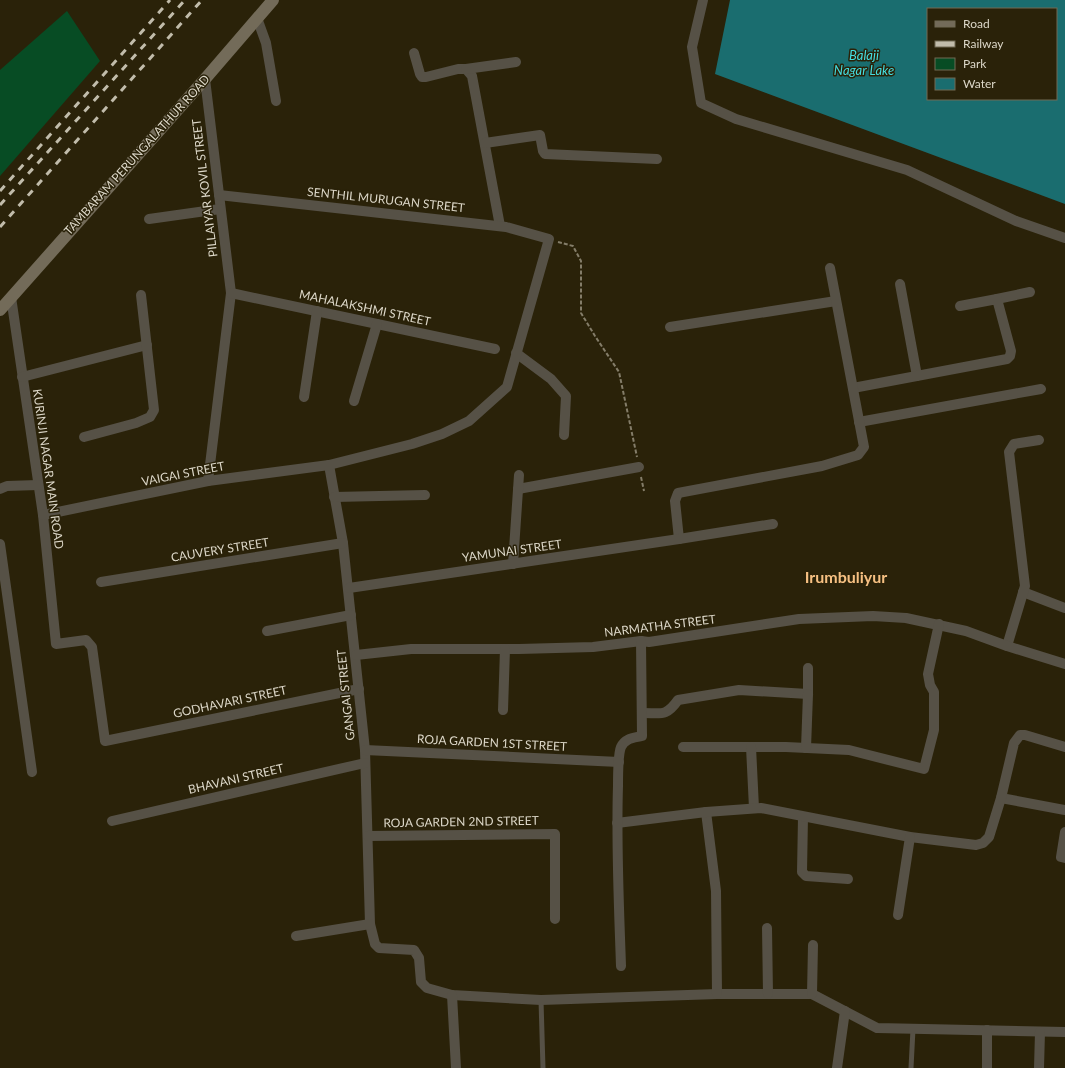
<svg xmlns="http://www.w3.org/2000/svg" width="1065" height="1068" font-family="Lato,sans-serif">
	<rect width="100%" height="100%" fill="#2a2209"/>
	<!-- green -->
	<path fill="#074c24" d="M 67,11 L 100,61 L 0,176 L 0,70 Z"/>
	<!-- water -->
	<path fill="#1a6d6f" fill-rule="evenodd" d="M 730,0 L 1065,0 L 1065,204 L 715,74 ZM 928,9 L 1056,9 L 1056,99 L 928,99 Z"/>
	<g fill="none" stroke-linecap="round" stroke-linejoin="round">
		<!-- path -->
		<g stroke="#847d69" stroke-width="2" stroke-dasharray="4 2" stroke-linecap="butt">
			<path d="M 558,242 L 573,246 L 581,261 L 581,313 L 595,336 L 619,372 L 637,457"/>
			<path d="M 641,477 L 644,491"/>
		</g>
		<!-- lane -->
		<g stroke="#565146" stroke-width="5">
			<path d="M 541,1000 L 543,1068"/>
			<path d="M 911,1068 L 913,1029"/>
		</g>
		<!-- street -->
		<g stroke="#565146" stroke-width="10">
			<path d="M 703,0 L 692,47 L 701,103 L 736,119 L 907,170 L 1016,221 L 1065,238"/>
			<path d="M 257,18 L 266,43 L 276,101"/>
			<path d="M 414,53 L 420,74 L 422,77 L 426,77 L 458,69 L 466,69 L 472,76 L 500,226"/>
			<path d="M 466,69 L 516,62"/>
			<path d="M 205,79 L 231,293 L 208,481"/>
			<path d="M 485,143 L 540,135 L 543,151 L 545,154 L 657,159"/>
			<path d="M 149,219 L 220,209"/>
			<path d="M 900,284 L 917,376"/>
			<path d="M 231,293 L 495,349"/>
			<path d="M 11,297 L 43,515 L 56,644 L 86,640 L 92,647 L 105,741 L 359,689"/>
			<path d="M 997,299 L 1030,292"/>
			<path d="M 670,327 L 836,301"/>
			<path d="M 516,353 L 551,379 L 566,396 L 564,435"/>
			<path d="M 22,377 L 147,345"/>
			<path d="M 853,388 L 1007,359 L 1010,356 L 1011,351 L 997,299 L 960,306"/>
			<path d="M 304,397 L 317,311"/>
			<path d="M 354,401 L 377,324"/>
			<path d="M 859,422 L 1041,389"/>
			<path d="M 84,437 L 136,423 L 150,417 L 154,410 L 141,295"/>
			<path d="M 329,465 L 343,543 L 365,750 L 370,924 L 375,944 L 379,948 L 414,950 L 419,958 L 421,982 L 427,988 L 452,995 L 541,1000 L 717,994 L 812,994 L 877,1028 L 1065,1032"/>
			<path d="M 0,489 L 7,486 L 38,485"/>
			<path d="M 518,489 L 639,467"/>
			<path d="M 334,497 L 425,495"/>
			<path d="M 43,515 L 208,481 L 329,465 L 412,444 L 442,434 L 469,421 L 507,387 L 549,239 L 506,227 L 219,195"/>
			<path d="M 679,539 L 675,501 L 678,493 L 822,466 L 858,455 L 864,447 L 830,268"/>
			<path d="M 0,544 L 32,772"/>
			<path d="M 513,564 L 519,475"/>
			<path d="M 101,582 L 343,543"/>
			<path d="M 349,588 L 679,539 L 773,524"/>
			<path d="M 1023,592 L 1065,608"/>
			<path d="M 267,631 L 351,615"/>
			<path d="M 1007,646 L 1025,586 L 1009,452 L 1014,444 L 1039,440"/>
			<path d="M 356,655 L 411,649 L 519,649 L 593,647 L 641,641 L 649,642 L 799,619 L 873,616 L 906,618 L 966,631 L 1007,646 L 1065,664"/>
			<path d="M 503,710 L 505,649"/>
			<path d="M 643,713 C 661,713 666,717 678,700 L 739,690 L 808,694 L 808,668"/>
			<path d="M 683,747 L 786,747 L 849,750 L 924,769 L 934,730 L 934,692 L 930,685 L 928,674 L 939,624"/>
			<path d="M 751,747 L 754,808"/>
			<path d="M 806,748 L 808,694"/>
			<path d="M 365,750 L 619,762"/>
			<path d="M 1001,798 L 1065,810"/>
			<path d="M 706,812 L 716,891 L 717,994"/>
			<path d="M 803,817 L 802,872 L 806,876 L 848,879"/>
			<path d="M 112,821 L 365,763"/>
			<path d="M 617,823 L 706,812 L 761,808 L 910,837 L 976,845 L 983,843 L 989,837 L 1001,798 L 1014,743 L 1020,735 L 1025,735 L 1065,747"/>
			<path d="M 1065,832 L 1061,857 L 1065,858"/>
			<path d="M 368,836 L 555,834 L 555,919"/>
			<path d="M 898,915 L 910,837"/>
			<path d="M 767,928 L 768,994"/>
			<path d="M 296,936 L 370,924"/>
			<path d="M 621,966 C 619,906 616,846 618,786 C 618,777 618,754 621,747 C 625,738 634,738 642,736 L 641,641"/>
			<path d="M 812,994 L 813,945"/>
			<path d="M 452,995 L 456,1068"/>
			<path d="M 987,1030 L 987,1068"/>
			<path d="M 837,1068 L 845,1011"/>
			<path d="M 1039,1068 L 1040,1032"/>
		</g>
		<!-- secondary -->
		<path stroke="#736b59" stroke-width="12" d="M 0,310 L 205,79 L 273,0"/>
		<!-- rail -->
		<g stroke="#c1bcab" stroke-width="3" stroke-dasharray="7 7" stroke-linecap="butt">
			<path d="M 0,191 L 170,0"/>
			<path d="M 0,205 L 185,0"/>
			<path d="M 0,227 L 202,0"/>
		</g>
	</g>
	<g text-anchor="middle" stroke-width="3" stroke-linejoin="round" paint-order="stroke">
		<!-- street labels -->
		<g font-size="12" fill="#dcd7c8" stroke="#2a2209">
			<text transform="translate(137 155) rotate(-48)" y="4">TAMBARAM PERUNGALATHUR ROAD</text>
			<text transform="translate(205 188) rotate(-97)" y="4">PILLAIYAR KOVIL STREET</text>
			<text transform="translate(386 200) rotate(6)" y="4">SENTHIL MURUGAN STREET</text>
			<text transform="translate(365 308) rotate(12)" y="4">MAHALAKSHMI STREET</text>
			<text transform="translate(48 469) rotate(82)" y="4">KURINJI NAGAR MAIN ROAD</text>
			<text transform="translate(183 474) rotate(-11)" y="4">VAIGAI STREET</text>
			<text transform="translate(220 550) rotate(-9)" y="4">CAUVERY STREET</text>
			<text transform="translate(512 551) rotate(-8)" y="4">YAMUNAI STREET</text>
			<text transform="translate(660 626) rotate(-7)" y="4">NARMATHA STREET</text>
			<text transform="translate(346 695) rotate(-96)" y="4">GANGAI STREET</text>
			<text transform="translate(230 702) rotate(-12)" y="4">GODHAVARI STREET</text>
			<text transform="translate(492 743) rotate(3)" y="4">ROJA GARDEN 1ST STREET</text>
			<text transform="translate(236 779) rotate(-13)" y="4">BHAVANI STREET</text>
			<text transform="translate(461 822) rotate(-1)" y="4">ROJA GARDEN 2ND STREET</text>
		</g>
		<!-- water labels -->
		<g font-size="13" font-style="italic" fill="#44dde0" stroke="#2a2209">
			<text x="864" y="60">Balaji<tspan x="864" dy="15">Nagar Lake</tspan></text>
		</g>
		<!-- district labels -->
		<g font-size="16" font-weight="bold" fill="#f6c082" stroke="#2a2209">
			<text x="846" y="583">Irumbuliyur</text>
		</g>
	</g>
	<!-- legend -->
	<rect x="927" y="8" width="130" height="92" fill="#2a2209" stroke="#716a55"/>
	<rect x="935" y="21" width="20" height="6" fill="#736b59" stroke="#716a55"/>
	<text x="963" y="28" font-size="12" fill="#dcd7c8">Road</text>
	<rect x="935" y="41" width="20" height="6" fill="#c1bcab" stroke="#716a55"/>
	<text x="963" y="48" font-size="12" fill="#dcd7c8">Railway</text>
	<rect x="935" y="58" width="20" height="12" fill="#074c24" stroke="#716a55"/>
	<text x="963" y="68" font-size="12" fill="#dcd7c8">Park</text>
	<rect x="935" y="78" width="20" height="12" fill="#1a6d6f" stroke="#716a55"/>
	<text x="963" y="88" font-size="12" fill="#dcd7c8">Water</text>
</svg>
